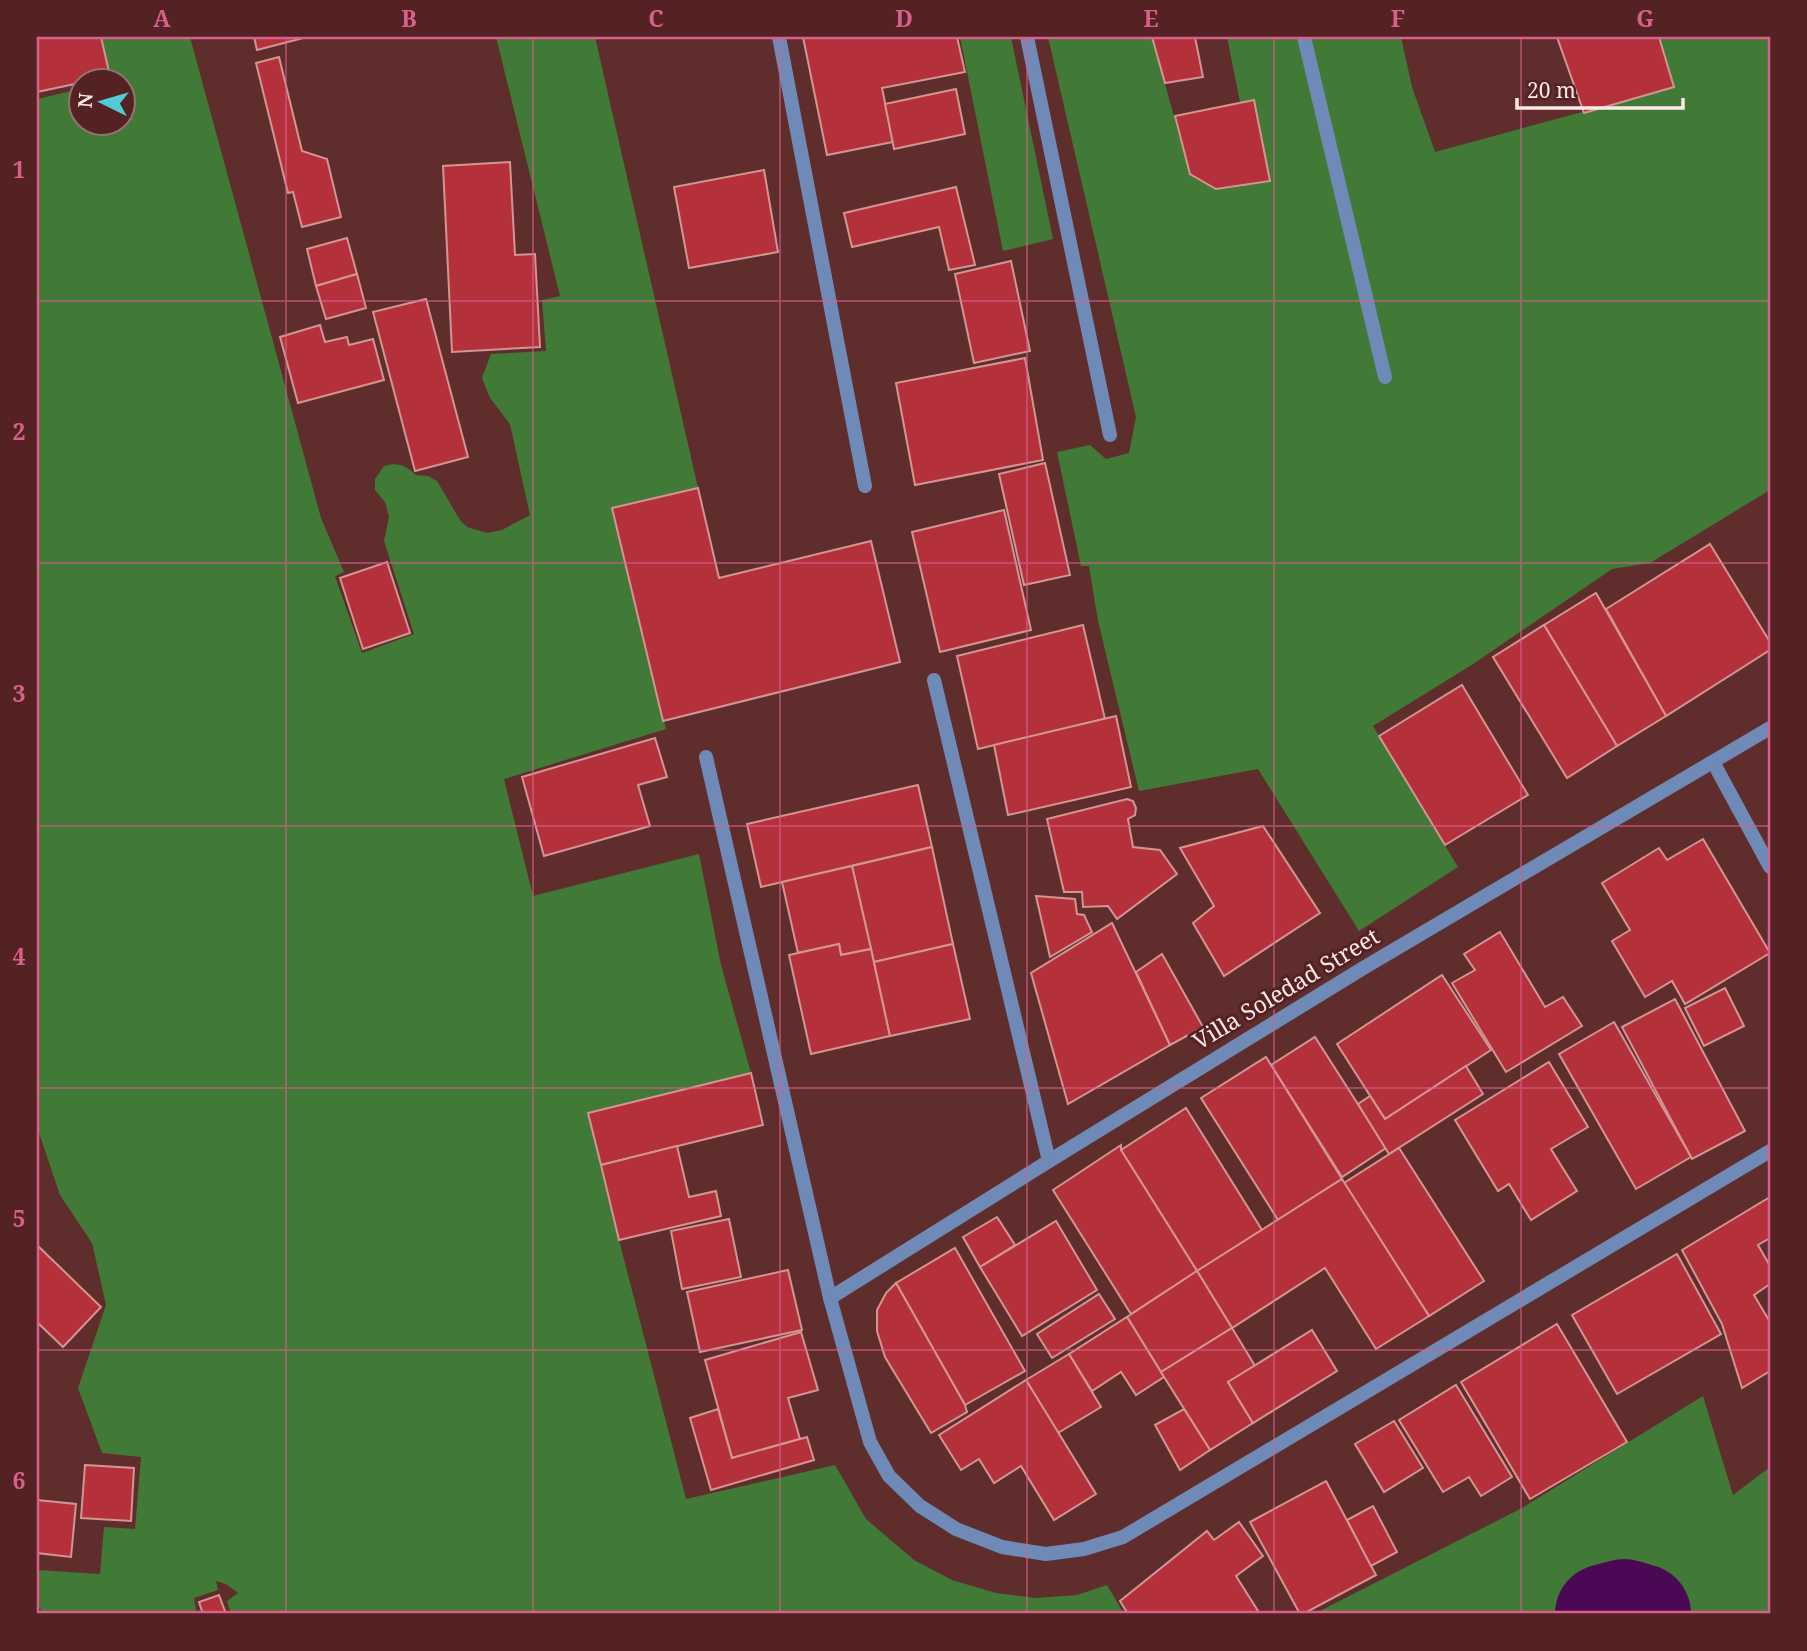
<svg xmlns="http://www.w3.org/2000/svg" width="1807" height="1651" font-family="'Noto Serif',serif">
	<rect width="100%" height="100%" fill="#602d2d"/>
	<!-- green -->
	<g fill="#417937">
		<path d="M 101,37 L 190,37 L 321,518 L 344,572 L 335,576 L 362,653 L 414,634 L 384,541 L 389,517 L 385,502 L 375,490 L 375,479 L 384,466 C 398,462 405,465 416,475 L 428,476 L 437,481 L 460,520 L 467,527 L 487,533 L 502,530 L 530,515 L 510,424 L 490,398 L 482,378 L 491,354 L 546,351 L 542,300 L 560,296 L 496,37 L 595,37 L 698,488 L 612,509 L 666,729 L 504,779 L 533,896 L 699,854 L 721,965 L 751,1073 L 588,1113 L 619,1240 L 686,1499 L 835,1465 L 866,1519 L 914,1560 L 952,1580 L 996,1593 L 1036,1598 L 1077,1595 L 1107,1585 L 1124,1614 L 231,1614 L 227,1601 L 238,1593 L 226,1584 L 216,1581 L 218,1590 L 194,1598 L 196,1610 L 187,1614 L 43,1614 L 37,1603 L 37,1570 L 100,1574 L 104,1527 L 135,1529 L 141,1457 L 102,1453 L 78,1388 L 106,1305 L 92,1243 L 60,1195 L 37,1127 L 37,99 L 80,89 L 80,122 L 122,122 L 122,80 L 111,80 Z"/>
		<path d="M 960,37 L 1011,37 L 1053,239 L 1003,251 Z"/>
		<path d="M 1048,37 L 1152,37 L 1190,174 L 1216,189 L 1254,100 L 1240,102 L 1227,37 L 1401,37 L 1412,87 L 1435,152 L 1674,87 L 1659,37 L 1770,37 L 1770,490 L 1650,563 L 1612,569 L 1473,664 L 1373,726 L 1458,867 L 1359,931 L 1258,769 L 1139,791 L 1098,621 L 1089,566 L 1081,566 L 1057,452 L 1090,445 L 1106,459 L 1129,453 L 1136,417 Z"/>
		<path d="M 1703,1396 L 1733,1495 L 1770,1467 L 1770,1614 L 1314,1614 L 1522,1508 Z"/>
	</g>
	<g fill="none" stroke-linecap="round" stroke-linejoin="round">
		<!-- river -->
		<path stroke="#4a0855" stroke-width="100" d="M 1605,1614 L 1624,1609 L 1641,1614"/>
	</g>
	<!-- building -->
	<g fill="#b4313c" stroke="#d29593" stroke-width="2">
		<path d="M 37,37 L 101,37 L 110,76 L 89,80 L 80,80 L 80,83 L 37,92 Z"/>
		<path d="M 254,37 L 307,37 L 257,50 Z"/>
		<path d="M 803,37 L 957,37 L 965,72 L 882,88 L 893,142 L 827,155 Z"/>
		<path d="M 1152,37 L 1195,37 L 1203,77 L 1165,83 Z"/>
		<path d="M 1557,37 L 1659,37 L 1674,87 L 1584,113 Z"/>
		<path d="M 279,57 L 302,151 L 327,159 L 341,217 L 302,227 L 293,192 L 288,193 L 256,63 Z"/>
		<path d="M 956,89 L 965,134 L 894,149 L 885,104 Z"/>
		<path d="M 1254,100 L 1270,181 L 1216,189 L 1190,174 L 1175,116 Z"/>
		<path d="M 510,162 L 515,255 L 535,254 L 540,347 L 452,352 L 443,166 Z"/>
		<path d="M 764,170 L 778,252 L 689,268 L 674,187 Z"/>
		<path d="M 956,187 L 975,265 L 949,270 L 939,227 L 852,247 L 844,213 Z"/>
		<path d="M 347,238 L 357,274 L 316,286 L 307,249 Z"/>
		<path d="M 1011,261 L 1030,351 L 974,363 L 955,274 Z"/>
		<path d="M 357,274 L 366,308 L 326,319 L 316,286 Z"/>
		<path d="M 426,299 L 468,457 L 415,471 L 373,312 Z"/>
		<path d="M 320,325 L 325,342 L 347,337 L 349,345 L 373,339 L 384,380 L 298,403 L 280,337 Z"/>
		<path d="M 1025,358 L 1043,460 L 915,485 L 896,383 Z"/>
		<path d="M 1045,463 L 1070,575 L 1024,585 L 999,474 Z"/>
		<path d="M 698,488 L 719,578 L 871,541 L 900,662 L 663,721 L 612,508 Z"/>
		<path d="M 1004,510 L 1031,630 L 940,652 L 912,532 Z"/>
		<path d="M 1710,544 L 1770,642 L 1770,650 L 1666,716 L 1606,609 Z"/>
		<path d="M 387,562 L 410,633 L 363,649 L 340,578 Z"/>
		<path d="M 1596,593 L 1666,716 L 1617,746 L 1544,625 Z"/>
		<path d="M 1083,625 L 1105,719 L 978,749 L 957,656 Z"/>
		<path d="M 1544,625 L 1617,746 L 1567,778 L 1493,657 Z"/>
		<path d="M 1462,685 L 1528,795 L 1445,845 L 1379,736 Z"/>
		<path d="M 1116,716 L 1131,787 L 1008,815 L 994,745 Z"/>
		<path d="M 655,738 L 667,777 L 638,785 L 650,826 L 544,856 L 522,777 Z"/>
		<path d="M 918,785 L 932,847 L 761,887 L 747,824 Z"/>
		<path d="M 1127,799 L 1133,801 L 1136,808 L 1135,815 L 1128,819 L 1133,847 L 1160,850 L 1177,874 L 1117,919 L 1108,906 L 1083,907 L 1082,892 L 1064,892 L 1047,819 Z"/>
		<path d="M 1263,826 L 1320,913 L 1224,976 L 1193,923 L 1214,906 L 1180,848 Z"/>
		<path d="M 1703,839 L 1770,953 L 1685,1004 L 1672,981 L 1645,997 L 1612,941 L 1630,930 L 1602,883 L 1659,848 L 1667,860 Z"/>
		<path d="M 932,847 L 953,944 L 874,962 L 852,866 Z"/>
		<path d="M 852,866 L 871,949 L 841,955 L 839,944 L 798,953 L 782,882 Z"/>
		<path d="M 1036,896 L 1075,899 L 1077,914 L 1084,915 L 1092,932 L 1050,957 Z"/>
		<path d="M 1112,923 L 1170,1045 L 1068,1104 L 1031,973 Z"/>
		<path d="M 1500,932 L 1545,1007 L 1563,997 L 1582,1026 L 1506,1072 L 1452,983 L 1475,970 L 1464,954 Z"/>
		<path d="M 839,944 L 841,955 L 871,949 L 890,1036 L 811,1054 L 789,955 Z"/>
		<path d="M 953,944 L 970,1019 L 890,1036 L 874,962 Z"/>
		<path d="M 1162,954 L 1203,1027 L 1170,1045 L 1136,972 Z"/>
		<path d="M 1442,975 L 1491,1050 L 1385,1119 L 1337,1044 Z"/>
		<path d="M 1725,988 L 1744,1026 L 1704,1046 L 1685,1008 Z"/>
		<path d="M 1675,999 L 1745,1131 L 1692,1159 L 1622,1027 Z"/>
		<path d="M 1614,1022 L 1691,1157 L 1636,1189 L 1559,1054 Z"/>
		<path d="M 1315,1037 L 1386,1148 L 1342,1177 L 1271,1065 Z"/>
		<path d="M 1266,1057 L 1342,1179 L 1278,1220 L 1201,1098 Z"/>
		<path d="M 1549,1062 L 1588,1127 L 1551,1149 L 1577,1191 L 1531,1220 L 1509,1184 L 1498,1191 L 1455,1120 Z"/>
		<path d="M 1466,1066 L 1483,1094 L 1389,1154 L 1358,1104 L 1370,1096 L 1385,1119 Z"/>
		<path d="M 751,1073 L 763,1125 L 601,1165 L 588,1113 Z"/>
		<path d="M 1186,1108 L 1262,1230 L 1197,1271 L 1121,1150 Z"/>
		<path d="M 1121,1145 L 1121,1150 L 1197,1271 L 1131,1314 L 1053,1190 Z"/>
		<path d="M 677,1146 L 689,1197 L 716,1191 L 721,1216 L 619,1240 L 601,1165 Z"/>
		<path d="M 1399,1148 L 1484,1281 L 1429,1316 L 1344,1183 Z"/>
		<path d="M 1342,1179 L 1429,1316 L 1376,1349 L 1325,1268 L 1232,1328 L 1197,1271 Z"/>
		<path d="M 1770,1197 L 1770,1238 L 1758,1245 L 1770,1266 L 1770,1284 L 1754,1295 L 1770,1322 L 1770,1371 L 1742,1388 L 1722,1324 L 1682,1250 Z"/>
		<path d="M 997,1217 L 1015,1245 L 980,1267 L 963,1237 Z"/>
		<path d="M 729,1219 L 741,1277 L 682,1289 L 671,1231 Z"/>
		<path d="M 1056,1221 L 1097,1290 L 1022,1336 L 980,1267 Z"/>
		<path d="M 37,1245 L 101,1307 L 63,1347 L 37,1322 Z"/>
		<path d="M 955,1248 L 1025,1371 L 965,1405 L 896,1283 Z"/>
		<path d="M 1677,1254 L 1721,1334 L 1617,1394 L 1572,1315 Z"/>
		<path d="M 788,1270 L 802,1330 L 700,1352 L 687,1292 Z"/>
		<path d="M 1197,1271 L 1232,1328 L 1161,1372 L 1127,1317 Z"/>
		<path d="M 896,1283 L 965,1405 L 967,1412 L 931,1433 L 885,1357 L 877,1331 L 877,1310 L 886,1293 Z"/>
		<path d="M 1099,1294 L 1115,1319 L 1052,1358 L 1037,1334 Z"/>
		<path d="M 1127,1317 L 1164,1377 L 1136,1395 L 1121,1372 L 1092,1391 L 1069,1354 Z"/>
		<path d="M 1557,1324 L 1627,1442 L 1530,1499 L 1461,1382 Z"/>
		<path d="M 1232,1328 L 1255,1366 L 1228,1382 L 1253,1423 L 1210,1450 L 1161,1372 Z"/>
		<path d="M 1312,1330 L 1337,1371 L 1253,1423 L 1228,1382 Z"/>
		<path d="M 801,1332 L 818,1390 L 788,1398 L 800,1439 L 732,1458 L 705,1360 Z"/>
		<path d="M 1069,1354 L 1101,1407 L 1058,1433 L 1026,1380 Z"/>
		<path d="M 1026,1380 L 1096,1494 L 1054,1520 L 1021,1466 L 994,1483 L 979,1459 L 961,1470 L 939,1435 Z"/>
		<path d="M 1456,1385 L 1512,1477 L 1481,1496 L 1469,1477 L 1443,1492 L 1399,1420 Z"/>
		<path d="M 718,1409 L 732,1458 L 807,1437 L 814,1460 L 711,1490 L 690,1418 Z"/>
		<path d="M 1184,1409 L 1210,1450 L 1180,1470 L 1155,1425 Z"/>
		<path d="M 1394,1421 L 1423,1468 L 1384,1492 L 1355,1444 Z"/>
		<path d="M 85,1465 L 134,1468 L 131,1521 L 81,1518 Z"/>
		<path d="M 1326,1481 L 1376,1575 L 1303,1614 L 1300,1614 L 1250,1522 Z"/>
		<path d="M 37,1500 L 76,1504 L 71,1557 L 37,1553 Z"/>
		<path d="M 1373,1506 L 1397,1552 L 1371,1566 L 1347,1520 Z"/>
		<path d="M 1239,1522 L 1263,1556 L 1236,1576 L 1260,1614 L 1128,1614 L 1120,1601 L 1207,1531 L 1214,1540 Z"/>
		<path d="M 219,1595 L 226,1614 L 203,1614 L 199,1602 Z"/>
	</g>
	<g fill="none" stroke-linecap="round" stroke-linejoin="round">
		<!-- service -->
		<g stroke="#6f8ab7" stroke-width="14">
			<path d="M 1027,37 L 1110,435"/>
			<path d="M 1304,37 L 1385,377"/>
		</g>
		<!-- minor -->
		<g stroke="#6f8ab7" stroke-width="14">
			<path d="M 779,37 L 865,486"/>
			<path d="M 934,680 L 1049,1161"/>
			<path d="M 706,757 L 830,1298 L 870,1442 L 889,1476 L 920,1506 L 956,1529 L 1002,1547 L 1046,1554 L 1084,1549 L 1123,1537 L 1770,1151"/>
			<path d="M 1713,762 L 1770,867"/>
			<path d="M 830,1298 L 1049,1161 L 1365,967 L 1770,728"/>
		</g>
	</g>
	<!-- grid -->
	<path fill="none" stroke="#d7618c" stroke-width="2" stroke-opacity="0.55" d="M 286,37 L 286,1614M 533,37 L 533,1614M 780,37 L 780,1614M 1027,37 L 1027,1614M 1274,37 L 1274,1614M 1521,37 L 1521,1614M 37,301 L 1770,301M 37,563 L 1770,563M 37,826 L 1770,826M 37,1088 L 1770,1088M 37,1350 L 1770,1350"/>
	<g text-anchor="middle" stroke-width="6" stroke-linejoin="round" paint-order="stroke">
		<!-- street labels -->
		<g font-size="23" fill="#fee9e8" stroke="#542223">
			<text transform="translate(1286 989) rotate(-31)" y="8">Villa Soledad Street</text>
		</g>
	</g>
	<!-- border -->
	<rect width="1807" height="1651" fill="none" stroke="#542223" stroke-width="77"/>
	<!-- north arrow -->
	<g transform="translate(102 102) rotate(275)"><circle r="33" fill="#542223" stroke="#987272" stroke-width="2"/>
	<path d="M0-5L12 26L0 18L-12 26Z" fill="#51ccd4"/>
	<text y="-10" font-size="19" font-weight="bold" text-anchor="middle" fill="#fee9e8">N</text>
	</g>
	<!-- scale -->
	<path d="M1517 98v10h166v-10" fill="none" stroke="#fee9e8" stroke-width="3.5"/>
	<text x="1527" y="98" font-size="21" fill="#fee9e8" stroke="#542223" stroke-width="5" paint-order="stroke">20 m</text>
	<rect x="38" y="38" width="1731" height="1574" fill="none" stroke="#d7618c" stroke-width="2.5"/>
	<g font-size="23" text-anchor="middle" font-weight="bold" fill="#d7618c">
		<text x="162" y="27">A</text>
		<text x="409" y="27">B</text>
		<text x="656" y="27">C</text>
		<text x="904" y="27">D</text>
		<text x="1151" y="27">E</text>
		<text x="1398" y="27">F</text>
		<text x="1645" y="27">G</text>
		<text x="19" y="178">1</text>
		<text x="19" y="440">2</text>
		<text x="19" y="702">3</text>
		<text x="19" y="965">4</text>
		<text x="19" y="1227">5</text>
		<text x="19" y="1489">6</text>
	</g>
</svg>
